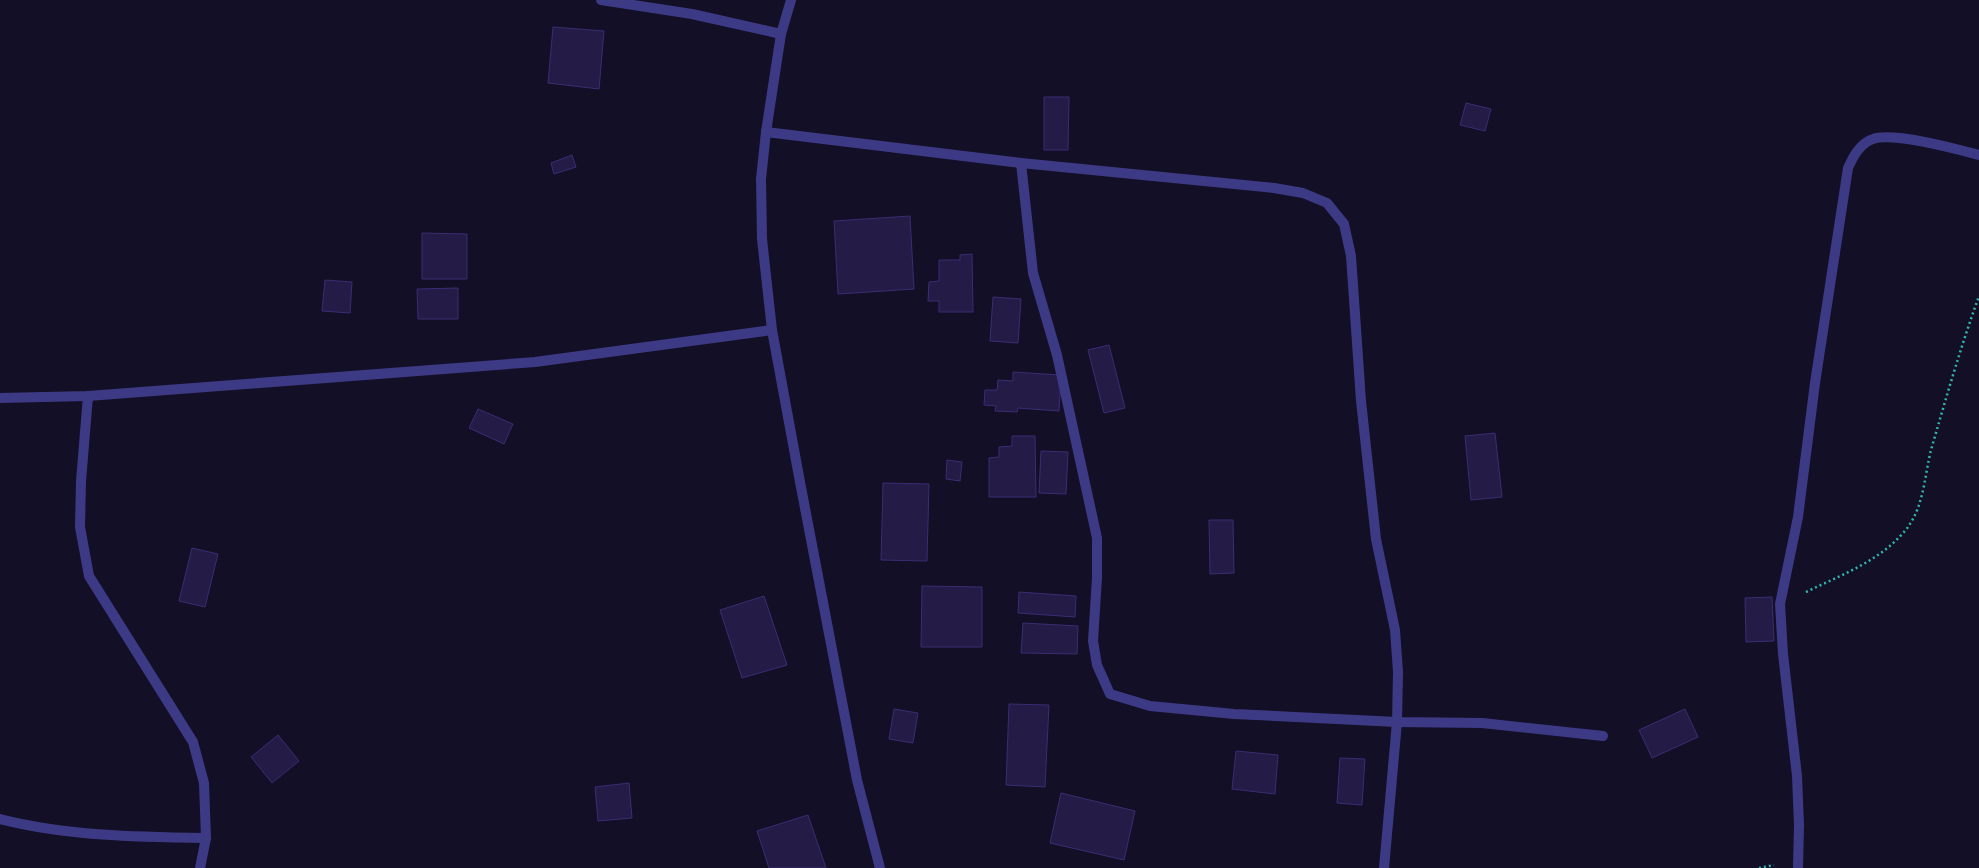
<svg xmlns="http://www.w3.org/2000/svg" width="1979" height="868" font-family="Arial,sans-serif">
	<rect width="100%" height="100%" fill="#130f26"/>
	<!-- building -->
	<g fill="#241b47" stroke="#3b2d73">
		<path d="M 553,27 L 604,31 L 599,89 L 548,83 Z"/>
		<path d="M 1044,97 L 1069,97 L 1068,150 L 1044,150 Z"/>
		<path d="M 1466,103 L 1491,109 L 1485,131 L 1460,125 Z"/>
		<path d="M 572,155 L 576,167 L 554,174 L 551,163 Z"/>
		<path d="M 910,216 L 914,289 L 838,294 L 834,221 Z"/>
		<path d="M 422,233 L 467,234 L 467,279 L 422,279 Z"/>
		<path d="M 972,254 L 973,312 L 939,312 L 939,301 L 928,301 L 929,282 L 939,281 L 939,260 L 960,260 L 960,255 Z"/>
		<path d="M 325,280 L 352,282 L 350,313 L 322,311 Z"/>
		<path d="M 458,288 L 458,319 L 418,319 L 417,289 Z"/>
		<path d="M 993,297 L 1021,299 L 1018,343 L 990,341 Z"/>
		<path d="M 1109,345 L 1125,408 L 1104,413 L 1088,350 Z"/>
		<path d="M 1013,372 L 1061,375 L 1059,411 L 1018,408 L 1017,412 L 995,411 L 996,406 L 984,405 L 985,390 L 997,390 L 998,380 L 1013,381 Z"/>
		<path d="M 478,409 L 513,424 L 504,444 L 469,428 Z"/>
		<path d="M 1495,433 L 1502,497 L 1471,500 L 1465,436 Z"/>
		<path d="M 1012,436 L 1035,436 L 1036,497 L 989,497 L 989,458 L 999,457 L 999,447 L 1012,446 Z"/>
		<path d="M 1041,451 L 1068,452 L 1066,494 L 1039,493 Z"/>
		<path d="M 947,460 L 962,462 L 960,481 L 946,479 Z"/>
		<path d="M 883,483 L 929,484 L 927,561 L 881,560 Z"/>
		<path d="M 1209,520 L 1233,520 L 1234,573 L 1210,574 Z"/>
		<path d="M 192,548 L 218,554 L 205,607 L 179,601 Z"/>
		<path d="M 922,586 L 982,587 L 982,647 L 921,647 Z"/>
		<path d="M 1019,592 L 1076,596 L 1075,617 L 1018,613 Z"/>
		<path d="M 764,596 L 787,665 L 742,678 L 720,610 Z"/>
		<path d="M 1772,597 L 1774,641 L 1746,642 L 1745,598 Z"/>
		<path d="M 1023,623 L 1078,626 L 1077,654 L 1021,653 Z"/>
		<path d="M 1009,704 L 1049,705 L 1045,787 L 1006,785 Z"/>
		<path d="M 894,709 L 918,713 L 913,743 L 889,739 Z"/>
		<path d="M 1685,709 L 1698,737 L 1652,758 L 1639,730 Z"/>
		<path d="M 278,735 L 299,761 L 272,783 L 251,757 Z"/>
		<path d="M 1236,751 L 1278,755 L 1275,794 L 1232,789 Z"/>
		<path d="M 1340,758 L 1365,759 L 1362,805 L 1337,803 Z"/>
		<path d="M 629,783 L 632,818 L 598,821 L 595,787 Z"/>
		<path d="M 1061,793 L 1135,811 L 1124,860 L 1050,843 Z"/>
		<path d="M 808,815 L 826,868 L 769,868 L 757,831 Z"/>
	</g>
	<g fill="none" stroke-linecap="round" stroke-linejoin="round">
		<!-- path -->
		<g stroke="#2fb8b0" stroke-width="2.5" stroke-dasharray="2 3" stroke-linecap="butt">
			<path d="M 1806,592 C 1841,575 1878,562 1904,532 C 1924,509 1924,478 1931,450 C 1946,398 1961,346 1979,296"/>
			<path d="M 1759,868 L 1774,865"/>
		</g>
		<!-- minor -->
		<g stroke="#3d3a85" stroke-width="10">
			<path d="M 601,0 L 692,14 L 781,34"/>
			<path d="M 791,0 L 781,34 L 766,132 L 761,179 L 762,239 L 772,330 L 800,482 L 857,780 L 880,868"/>
			<path d="M 766,132 L 1021,163 L 1274,188 L 1303,193 L 1327,203 L 1344,224 L 1351,256 L 1361,401 L 1376,539 L 1395,630 L 1398,672 L 1397,722 L 1384,868"/>
			<path d="M 1021,163 L 1033,273 L 1057,355 L 1097,538 L 1097,578 L 1093,641 L 1097,665 L 1110,694 L 1150,706 L 1234,714 L 1397,722 L 1482,723 L 1603,736"/>
			<path d="M 88,396 L 81,481 L 80,527 L 89,576 L 193,742 L 204,783 L 206,838 L 200,868"/>
			<path d="M 0,398 L 88,396 L 535,362 L 772,330"/>
			<path d="M 0,819 C 67,836 138,837 206,838"/>
			<path d="M 1798,868 L 1799,825 L 1797,776 L 1783,654 L 1780,604 L 1798,517 L 1815,383 L 1848,168 C 1853,157 1860,143 1873,139 C 1894,132 1956,149 1979,155"/>
		</g>
	</g>
</svg>
